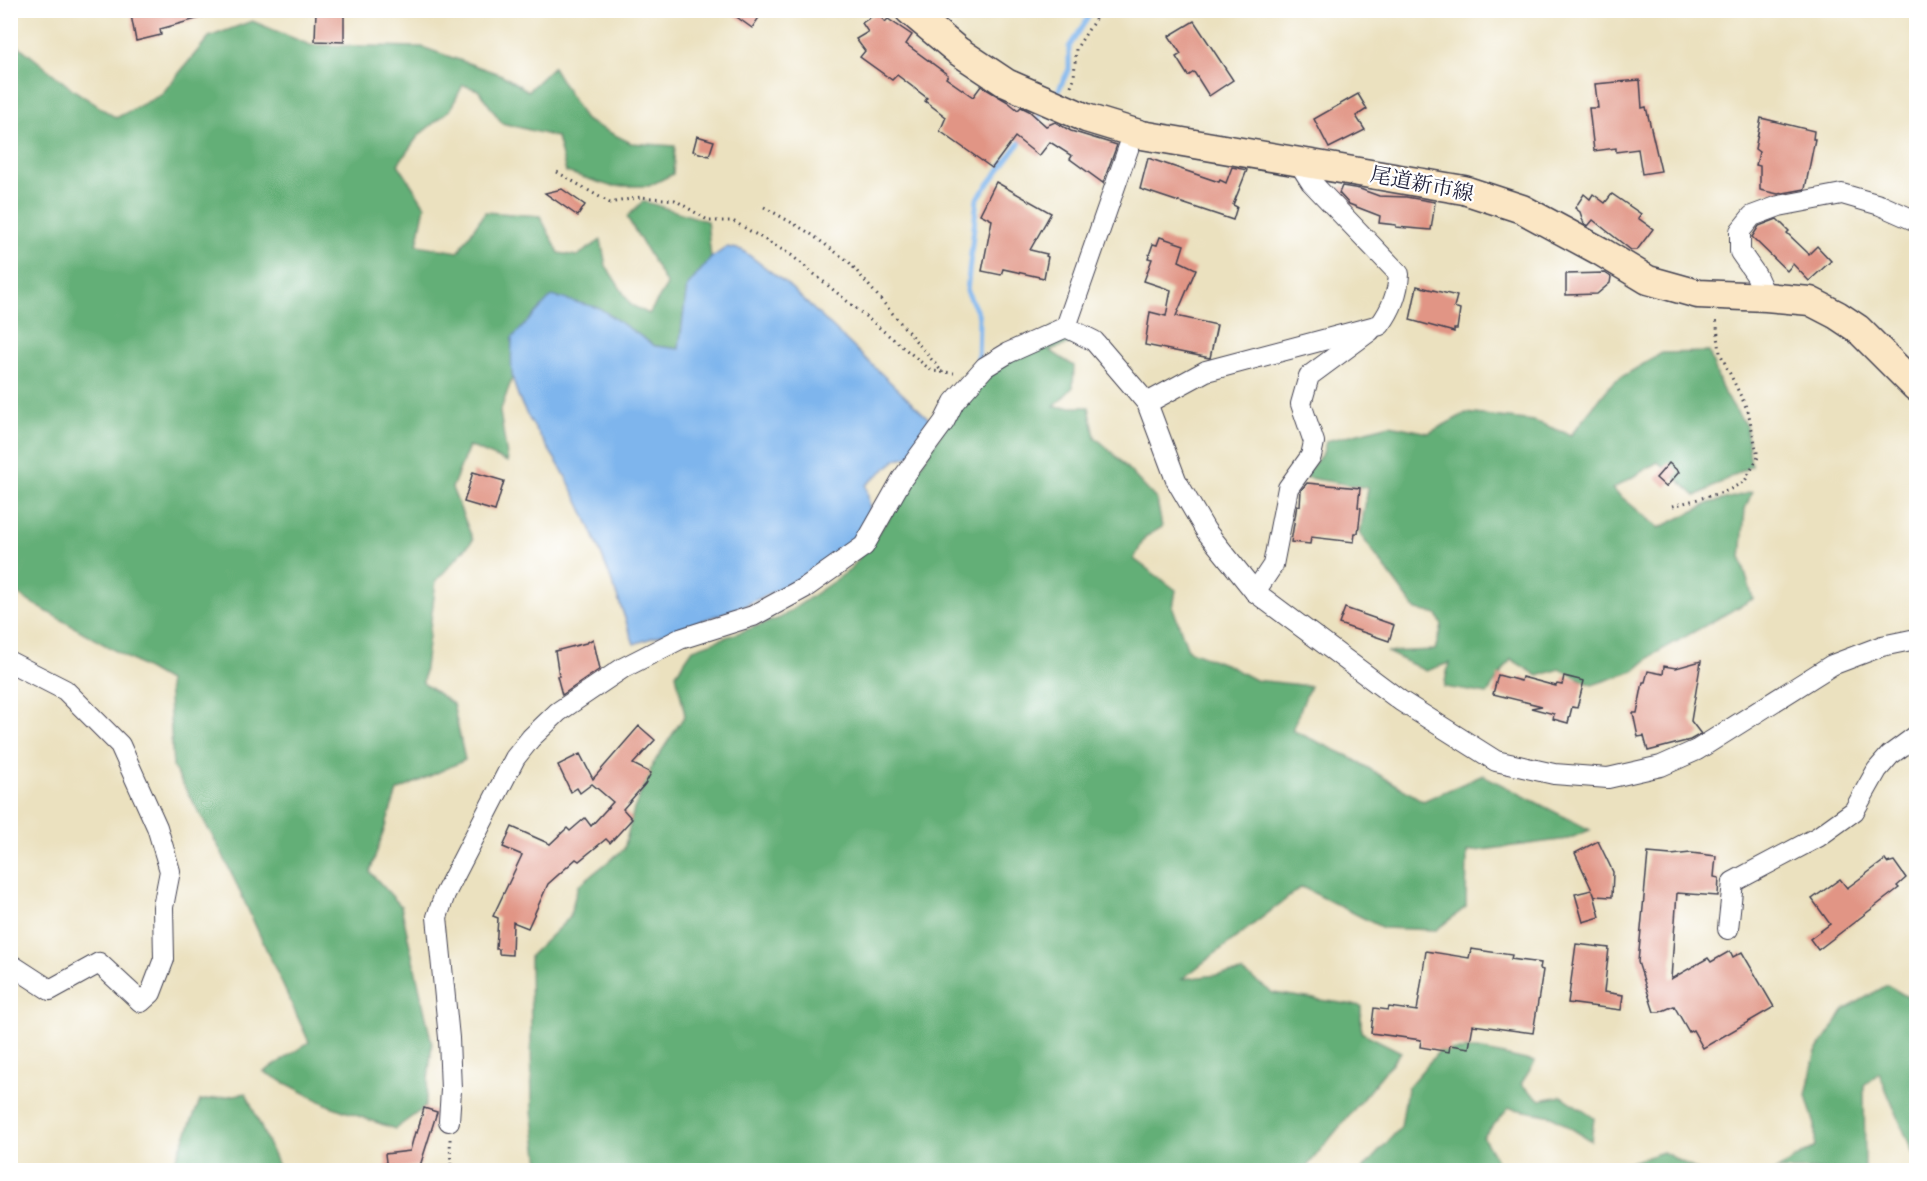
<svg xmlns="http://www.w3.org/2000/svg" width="1927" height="1181" font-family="'IM FELL English','Noto Serif JP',serif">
	<rect width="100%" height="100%" fill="#fff"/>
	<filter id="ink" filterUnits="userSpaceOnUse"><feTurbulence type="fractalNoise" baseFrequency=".0167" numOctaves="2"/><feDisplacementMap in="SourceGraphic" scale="12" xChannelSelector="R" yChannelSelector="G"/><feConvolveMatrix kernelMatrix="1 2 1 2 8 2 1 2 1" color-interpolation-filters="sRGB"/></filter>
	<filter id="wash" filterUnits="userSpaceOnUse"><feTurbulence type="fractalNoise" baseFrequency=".008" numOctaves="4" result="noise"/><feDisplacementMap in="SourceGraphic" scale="24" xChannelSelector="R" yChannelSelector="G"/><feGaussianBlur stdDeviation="1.35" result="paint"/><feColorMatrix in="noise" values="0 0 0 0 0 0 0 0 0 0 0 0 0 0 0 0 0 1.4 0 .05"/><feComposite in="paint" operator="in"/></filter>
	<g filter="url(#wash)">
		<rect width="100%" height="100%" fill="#ebe1bf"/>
		<!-- forest -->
		<g fill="#64af77" stroke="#436859" stroke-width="1.5">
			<path d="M 252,21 L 310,45 L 422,47 L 502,75 L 528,91 L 553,67 L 585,120 L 631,143 L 675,146 L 673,174 L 649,186 L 610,186 L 566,172 L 557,137 L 502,123 L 478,90 L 463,85 L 450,110 L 419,135 L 398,164 L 425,206 L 417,245 L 458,252 L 485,212 L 540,216 L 559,253 L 577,256 L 601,240 L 606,266 L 631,305 L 649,314 L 667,285 L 627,217 L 643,201 L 707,221 L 711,258 L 687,287 L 679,349 L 655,346 L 599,308 L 512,338 L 513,376 L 500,412 L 508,462 L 469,446 L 452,488 L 473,540 L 436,581 L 423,683 L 453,704 L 465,760 L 397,791 L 370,872 L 401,906 L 432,1044 L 425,1107 L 395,1129 L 330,1106 L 264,1072 L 309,1042 L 222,853 L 173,767 L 168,681 L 23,598 L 11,586 L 10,39 L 72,89 L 116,118 L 161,95 L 209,37 Z"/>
			<path d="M 1054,326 L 1073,343 L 1049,350 L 1074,366 L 1073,387 L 1054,407 L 1089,407 L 1095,437 L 1111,451 L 1157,500 L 1162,527 L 1145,537 L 1134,559 L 1176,590 L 1173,608 L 1188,650 L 1227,665 L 1255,680 L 1310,686 L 1292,730 L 1348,756 L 1423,801 L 1483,775 L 1590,830 L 1568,839 L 1467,852 L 1466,907 L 1436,930 L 1383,928 L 1302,887 L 1182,979 L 1243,972 L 1273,993 L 1361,1006 L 1361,1032 L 1401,1052 L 1304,1170 L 540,1170 L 532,1111 L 530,956 L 569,918 L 578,886 L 624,849 L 634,809 L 653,764 L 685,715 L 676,674 L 693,649 L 780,618 L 850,570 L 887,521 L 964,396 L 993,370 Z"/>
			<path d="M 1709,352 L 1722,389 L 1746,426 L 1751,466 L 1696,496 L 1658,462 L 1612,489 L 1659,528 L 1710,503 L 1752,492 L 1745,509 L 1741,559 L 1753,599 L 1654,654 L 1634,671 L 1592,685 L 1560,669 L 1538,676 L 1511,659 L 1487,694 L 1444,687 L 1449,663 L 1426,671 L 1387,652 L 1435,650 L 1442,626 L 1437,614 L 1416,610 L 1360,534 L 1368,488 L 1303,477 L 1323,453 L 1326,441 L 1390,425 L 1429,433 L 1466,413 L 1534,421 L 1571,435 L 1613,382 L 1662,353 Z"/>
			<path d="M 1887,985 L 1916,1002 L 1916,1160 L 1879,1073 L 1864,1085 L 1865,1170 L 1776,1170 L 1815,1147 L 1815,1125 L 1806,1096 L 1815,1054 L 1844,1010 Z"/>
			<path d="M 1477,1049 L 1535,1062 L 1521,1084 L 1540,1100 L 1562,1096 L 1594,1118 L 1591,1141 L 1552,1116 L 1509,1108 L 1483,1137 L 1501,1168 L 1506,1170 L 1362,1170 L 1401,1127 L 1407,1088 L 1439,1051 Z"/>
			<path d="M 246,1093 L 280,1170 L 171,1170 L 200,1101 Z"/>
			<path d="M 1663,1152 L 1697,1170 L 1605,1170 Z"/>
		</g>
		<!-- water -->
		<path fill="#7eb5ed" stroke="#506c94" stroke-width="1.5" d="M 727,247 L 742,250 L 787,284 L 929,419 L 919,454 L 897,459 L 866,485 L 871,515 L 859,536 L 797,580 L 744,606 L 634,644 C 615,589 596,535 569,483 C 551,447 522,419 513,379 C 510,366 512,351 512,338 L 552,296 L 599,308 L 655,346 L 679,349 L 687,287 L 711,258 Z"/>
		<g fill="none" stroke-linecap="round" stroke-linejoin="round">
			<!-- stream -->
			<g stroke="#7eb5ed" stroke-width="5">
				<path d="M 1056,95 L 1069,69 L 1069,47 L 1093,10"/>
				<path d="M 1034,125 L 1040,116"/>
				<path d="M 978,366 L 979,316 L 967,291 L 977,199 L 1024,137"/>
			</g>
		</g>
		<g id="blocks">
			<!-- building -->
			<g fill="#e19585">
				<path d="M 130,10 L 210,10 L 211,15 L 160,29 L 161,35 L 136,41 Z"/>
				<path d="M 316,10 L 344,10 L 344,42 L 315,41 Z"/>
				<path d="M 727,10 L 764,10 L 752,28 Z"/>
				<path d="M 877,13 L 885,22 L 888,19 L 912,35 L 906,44 L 948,75 L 946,78 L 973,97 L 981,86 L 1008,102 L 1018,110 L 1021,107 L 1029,111 L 1046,126 L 1055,122 L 1071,131 L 1117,145 L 1103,183 L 1070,159 L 1072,156 L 1050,142 L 1039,156 L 1015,137 L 992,168 L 940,131 L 946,117 L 925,101 L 927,98 L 897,75 L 892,80 L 860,57 L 865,51 L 856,39 L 868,32 L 862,23 Z"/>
				<path d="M 1194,21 L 1233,80 L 1209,96 L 1194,72 L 1188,76 L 1176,57 L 1181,54 L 1169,36 Z"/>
				<path d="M 1640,80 L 1642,108 L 1646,107 L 1661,171 L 1642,174 L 1638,149 L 1616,152 L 1616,148 L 1594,151 L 1589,108 L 1598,108 L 1595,84 Z"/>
				<path d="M 1358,94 L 1367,109 L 1356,116 L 1365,130 L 1329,148 L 1314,119 Z"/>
				<path d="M 1761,118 L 1814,131 L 1813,139 L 1815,139 L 1805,189 L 1778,194 L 1760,190 L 1760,166 L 1756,165 L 1759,152 L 1755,149 Z"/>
				<path d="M 697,136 L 714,141 L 709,156 L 693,151 Z"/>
				<path d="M 1148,158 L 1219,182 L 1220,180 L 1226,183 L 1232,167 L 1247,170 L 1233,205 L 1237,207 L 1233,220 L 1140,189 Z"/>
				<path d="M 996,182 L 1051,213 L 1030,250 L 1047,254 L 1046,256 L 1048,257 L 1044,278 L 1003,269 L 1001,275 L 982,271 L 992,220 L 980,214 Z"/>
				<path d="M 1342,186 L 1360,189 L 1379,196 L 1406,197 L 1435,202 L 1431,230 L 1396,227 L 1396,225 L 1379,223 L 1380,216 L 1349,204 L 1339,193 Z"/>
				<path d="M 562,189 L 585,205 L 578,216 L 545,193 Z"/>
				<path d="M 1584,194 L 1590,199 L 1593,194 L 1605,203 L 1612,194 L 1641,214 L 1638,218 L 1653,229 L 1637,250 L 1631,250 L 1593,220 L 1588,226 L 1584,224 L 1580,212 L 1575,208 Z"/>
				<path d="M 1777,219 L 1789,231 L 1787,233 L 1809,254 L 1817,246 L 1831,261 L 1809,281 L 1793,264 L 1787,271 L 1752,237 L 1759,226 Z"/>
				<path d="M 1160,237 L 1184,245 L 1179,261 L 1196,269 L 1176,316 L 1217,325 L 1210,358 L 1145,345 L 1150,312 L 1166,316 L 1171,290 L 1144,281 L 1152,259 L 1148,258 L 1153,244 L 1157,245 Z"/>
				<path d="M 1605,273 L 1611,277 L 1610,283 L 1597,294 L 1566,295 L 1566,274 Z"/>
				<path d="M 1417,286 L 1457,296 L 1454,307 L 1460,309 L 1457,329 L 1454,329 L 1454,332 L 1410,320 Z"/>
				<path d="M 1669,463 L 1679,472 L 1666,487 L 1656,478 Z"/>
				<path d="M 473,472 L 504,481 L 495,511 L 464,502 Z"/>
				<path d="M 1307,483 L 1360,488 L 1358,507 L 1361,508 L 1358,533 L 1355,533 L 1354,542 L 1311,537 L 1310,544 L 1291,542 L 1297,505 L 1300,506 L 1301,490 Z"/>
				<path d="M 1345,608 L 1394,625 L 1389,641 L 1339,624 Z"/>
				<path d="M 593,639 L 600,669 L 562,695 L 557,676 L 559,676 L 555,651 L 586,643 Z"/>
				<path d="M 1701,661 L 1691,721 L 1701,734 L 1690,740 L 1648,751 L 1644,736 L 1638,737 L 1633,713 L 1637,713 L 1643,682 L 1645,682 L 1648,671 L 1663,674 L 1664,666 L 1676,668 Z"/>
				<path d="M 1498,675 L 1521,681 L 1522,677 L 1556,686 L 1557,684 L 1562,685 L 1564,676 L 1584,681 L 1577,708 L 1572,707 L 1568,723 L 1553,719 L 1554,714 L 1531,708 L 1542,706 L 1493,694 Z"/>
				<path d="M 639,726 L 655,740 L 633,764 L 651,773 L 645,784 L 623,809 L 632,819 L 610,843 L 606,839 L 579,861 L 576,859 L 548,884 L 528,928 L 513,922 L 512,955 L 499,954 L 499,949 L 496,949 L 498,918 L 493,916 L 522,855 L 503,847 L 512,827 L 550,844 L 567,828 L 570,831 L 585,818 L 591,826 L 613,802 L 592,784 L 580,793 L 577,788 L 571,792 L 558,765 L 580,754 L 593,779 Z"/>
				<path d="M 1598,841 L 1613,872 L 1612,897 L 1595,896 L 1593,891 L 1600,917 L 1583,922 L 1575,894 L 1592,890 L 1575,853 Z"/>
				<path d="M 1648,853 L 1671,855 L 1691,853 L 1716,856 L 1714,877 L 1719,878 L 1718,896 L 1677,893 L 1671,979 L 1708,958 L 1711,962 L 1730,951 L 1733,957 L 1742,952 L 1774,1007 L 1703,1048 L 1693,1030 L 1689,1032 L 1674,1006 L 1660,1012 L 1654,1012 L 1638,962 Z"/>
				<path d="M 1885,860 L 1887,863 L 1894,861 L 1906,878 L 1897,886 L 1899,888 L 1818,950 L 1810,939 L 1830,924 L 1812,899 L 1840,879 L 1847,888 Z"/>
				<path d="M 1576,944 L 1609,948 L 1604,992 L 1623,995 L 1621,1010 L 1568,1003 Z"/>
				<path d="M 1471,949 L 1512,955 L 1511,959 L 1541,963 L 1540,969 L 1543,970 L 1533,1033 L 1473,1025 L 1469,1048 L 1450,1045 L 1449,1052 L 1420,1047 L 1421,1040 L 1371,1033 L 1374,1008 L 1388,1010 L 1389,1007 L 1417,1011 L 1426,951 L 1469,958 Z"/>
				<path d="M 424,1108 L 437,1112 L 420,1166 L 387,1170 L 385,1154 L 410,1151 L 415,1132 L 417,1133 Z"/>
			</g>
		</g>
	</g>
	<g filter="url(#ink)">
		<use href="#blocks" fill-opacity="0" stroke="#403f4f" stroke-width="1.5"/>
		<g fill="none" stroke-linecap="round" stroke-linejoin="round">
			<!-- street casing -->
			<g stroke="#403f4f" stroke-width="22">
				<g id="street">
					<path d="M 1766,297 L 1756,275 L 1740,252 L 1740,231 L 1752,216 L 1779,206 L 1842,194 L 1880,205 L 1916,221"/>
					<path d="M 1066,327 L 1094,341 L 1147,403 L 1176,480 L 1206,531 L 1255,592 L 1401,701 L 1496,761 L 1554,774 L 1608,778 L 1661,766 L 1697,750 L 1832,665 L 1882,646 L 1916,639"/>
					<path d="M 1147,403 L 1206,371 L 1380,325 C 1392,309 1398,294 1399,274 L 1311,182 L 1304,171 L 1304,163"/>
					<path d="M 1255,592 L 1273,565 L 1288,488 L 1311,456 L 1314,442 L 1301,404 L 1309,376 L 1370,331"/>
					<path d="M 10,662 L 65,690 L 120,745 L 157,827 L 170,871 L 163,907 L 164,959 L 151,993 L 141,1002 L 99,963 L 50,990 L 10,964"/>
					<path d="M 1728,929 L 1733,882 L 1818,837 L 1854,811 L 1877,770 L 1890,755 L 1916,736"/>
					<path d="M 449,1121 L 451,1090 L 449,1038 L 437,917 L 445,894 L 515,758 L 531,738 L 558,712 L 623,668 L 680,639 L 753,616 L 806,587 L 864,546 L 902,479 L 944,422 L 954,402 L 985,367 L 1008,353 L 1066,327 L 1134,132"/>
				</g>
			</g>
			<!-- secondary casing -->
			<g stroke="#403f4f" stroke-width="31">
				<path id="secondary" d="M 909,10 L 958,51 L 1006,83 L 1086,118 L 1142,135 L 1464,190 L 1522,209 L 1600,251 L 1648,280 L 1698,294 L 1766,297 L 1810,301 L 1837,315 L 1858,329 L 1916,387"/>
			</g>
			<!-- path -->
			<g stroke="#403f4f" stroke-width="3" stroke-dasharray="1.5 4.5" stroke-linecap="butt">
				<path d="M 1071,86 L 1074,78 L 1076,49 L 1101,10"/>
				<path d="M 557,172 L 610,203 L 641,197 L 675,200 L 709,221 L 733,221 L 791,255 L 932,371 L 954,373"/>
				<path d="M 764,207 L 808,232 L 849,262 L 943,373"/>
				<path d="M 1673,506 L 1727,491 L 1745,481 L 1758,457 L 1748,411 L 1720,353 L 1716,318"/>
				<path d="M 450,1139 L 451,1170"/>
			</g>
			<!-- street -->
			<use href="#street" stroke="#fff" stroke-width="20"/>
			<!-- secondary -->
			<use href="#secondary" stroke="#fbe6c4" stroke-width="28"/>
		</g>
	</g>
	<g text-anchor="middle" stroke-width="4.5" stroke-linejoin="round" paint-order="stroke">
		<!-- street labels -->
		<g font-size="21" fill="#22223b" stroke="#fff">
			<text transform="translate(1422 184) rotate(11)" y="7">尾道新市線</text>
		</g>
	</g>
	<!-- margin -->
	<rect width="1927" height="1181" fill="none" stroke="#fff" stroke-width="36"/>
</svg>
